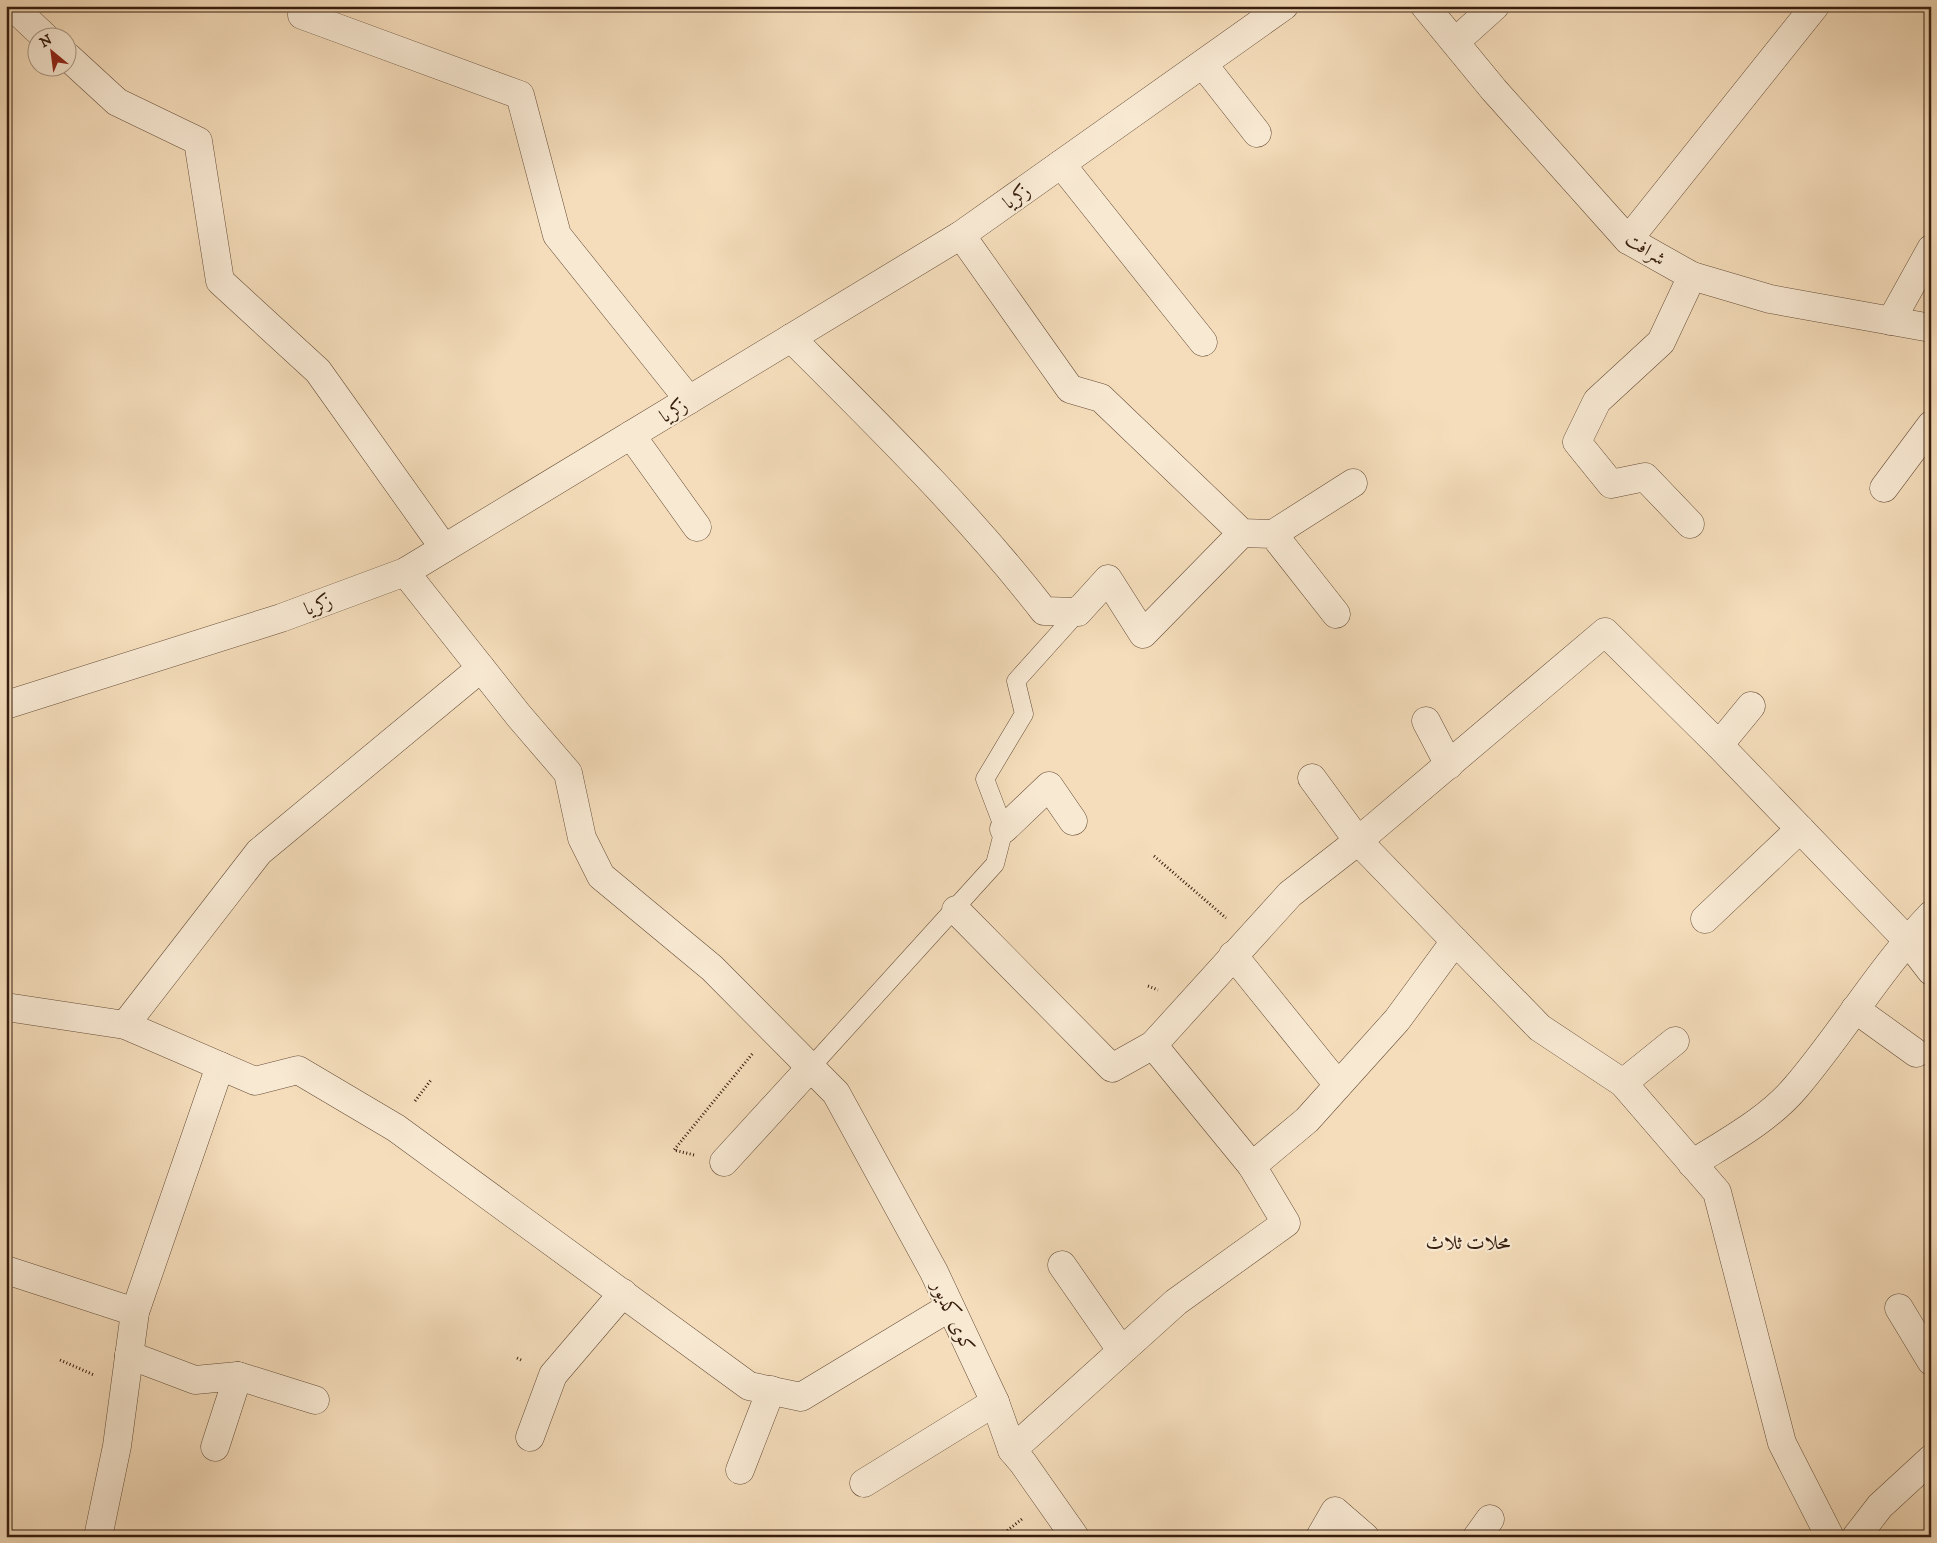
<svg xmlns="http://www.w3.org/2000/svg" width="1937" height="1543" font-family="'IM FELL DW Pica',Amiri,serif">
	<rect width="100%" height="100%" fill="#f5ddbb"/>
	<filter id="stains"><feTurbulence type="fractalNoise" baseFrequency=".004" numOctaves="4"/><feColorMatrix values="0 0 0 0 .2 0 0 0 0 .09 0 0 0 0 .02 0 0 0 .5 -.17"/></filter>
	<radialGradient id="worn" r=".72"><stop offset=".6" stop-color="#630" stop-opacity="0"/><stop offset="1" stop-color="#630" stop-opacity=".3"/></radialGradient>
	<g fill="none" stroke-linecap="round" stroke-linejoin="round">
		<!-- lane casing -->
		<g stroke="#664d38" stroke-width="19">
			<path id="lane" d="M 811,1067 L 995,864 L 1004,829 L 985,779 L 1024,714 L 1016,681 L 1078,612"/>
		</g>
		<!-- street casing -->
		<g stroke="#664d38" stroke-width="29">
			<g id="street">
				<path d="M 12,6 L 46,38"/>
				<path d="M 1425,6 L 1494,90 L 1628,240 L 1692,276 L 1770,299 L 1931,328"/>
				<path d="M 302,15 L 520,95 L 557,235 L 689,400"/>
				<path d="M 1455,42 L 1495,6"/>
				<path d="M 68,57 L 117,102 L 198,141 L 220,281 L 318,371 L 444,548"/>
				<path d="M 1203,64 L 1257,133"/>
				<path d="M 1061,164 L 1203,342"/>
				<path d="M 961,235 L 1070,389 L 1101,398 L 1242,533 L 1273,534 L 1336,614"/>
				<path d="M 1628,240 L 1815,6"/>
				<path d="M 1891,321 L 1931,249"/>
				<path d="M 791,338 C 879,426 968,513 1044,611 L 1078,612 L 1108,579 L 1143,634 L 1242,533"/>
				<path d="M 631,435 L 697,527"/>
				<path d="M 1884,488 L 1931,425"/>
				<path d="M 1690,524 L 1645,477 L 1611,484 L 1577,442 L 1597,401 L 1661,342 L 1692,276"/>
				<path d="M 1273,534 L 1353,483"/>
				<path d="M 405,572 L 519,716 L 568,773 L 582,838 L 601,876 L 712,968 L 836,1093 L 934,1272 L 995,1402 L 1012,1450 L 1023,1463 L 1075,1537"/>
				<path d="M 6,705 L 281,618 L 405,572 L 961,235 L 1284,6"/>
				<path d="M 1426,721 L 1449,765"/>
				<path d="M 1719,745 L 1751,706"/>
				<path d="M 1312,778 L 1358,841 L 1455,941 L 1540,1028 L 1623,1083 L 1717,1192 L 1782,1443 L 1830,1537"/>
				<path d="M 1004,829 L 1049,786 L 1073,821"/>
				<path d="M 956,910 L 1112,1068 L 1153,1045 L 1290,894 L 1358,841 L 1605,632 L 1719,745 L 1907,940 L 1931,971"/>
				<path d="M 1705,919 L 1800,829"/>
				<path d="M 1233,955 L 1338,1085"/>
				<path d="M 6,1007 L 125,1025 L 255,1081 L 298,1070 L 396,1128 L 749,1386 L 801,1397 L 950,1307"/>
				<path d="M 1855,1009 L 1916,1053"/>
				<path d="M 125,1025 L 259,852 L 481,668"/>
				<path d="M 1623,1083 L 1675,1041"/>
				<path d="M 724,1162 L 811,1067"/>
				<path d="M 1692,1164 C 1728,1141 1768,1120 1796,1087 C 1843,1032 1880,968 1931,915"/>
				<path d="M 1252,1166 L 1307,1120 L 1397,1020 L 1455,941"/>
				<path d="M 1062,1265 L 1121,1350"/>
				<path d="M 6,1270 L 135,1312"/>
				<path d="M 1899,1308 L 1931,1361"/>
				<path d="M 129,1355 L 195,1380 L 238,1376 L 315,1400"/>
				<path d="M 530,1437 L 553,1375 L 623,1293"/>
				<path d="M 215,1447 L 238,1376"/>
				<path d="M 1012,1450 L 1176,1302 L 1286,1223 L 1252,1166 L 1153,1045"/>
				<path d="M 740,1470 L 771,1390"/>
				<path d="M 864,1483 L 995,1402"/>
				<path d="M 98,1537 L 117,1446 L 135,1312 L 220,1066"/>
				<path d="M 1320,1537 L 1335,1511 L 1365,1537"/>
				<path d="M 1477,1537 L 1490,1519"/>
				<path d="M 1856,1537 L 1880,1506 L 1931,1459"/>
			</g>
		</g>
		<!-- path -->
		<g stroke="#361d0d" stroke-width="3" stroke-dasharray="1 2.5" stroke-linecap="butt">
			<path d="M 1154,856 L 1226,918"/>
			<path d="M 1148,986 L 1158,990"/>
			<path d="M 415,1101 L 431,1080"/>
			<path d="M 694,1155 L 674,1150 L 753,1053"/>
			<path d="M 517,1358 L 523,1361"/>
			<path d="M 60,1360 L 94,1375"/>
			<path d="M 999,1537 L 1022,1519"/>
		</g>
		<!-- lane -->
		<use href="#lane" stroke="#f8e9d3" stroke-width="18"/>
		<!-- street -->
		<use href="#street" stroke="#f8e9d3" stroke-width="28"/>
	</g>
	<g text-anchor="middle" stroke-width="4.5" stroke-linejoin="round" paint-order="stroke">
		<!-- street labels -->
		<g font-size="19" fill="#361d0d" stroke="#f8e9d3">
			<text transform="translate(1016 196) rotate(-35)" y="7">زکریا</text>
			<text transform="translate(1646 248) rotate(33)" y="7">شرافت</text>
			<text transform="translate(673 410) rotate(-31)" y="7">زکریا</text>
			<text transform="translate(318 604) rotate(-20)" y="7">زکریا</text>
			<text transform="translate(954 1316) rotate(65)" y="7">کوی کدیور</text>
		</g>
		<!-- neighbourhood labels -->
		<g font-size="20" fill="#361d0d" stroke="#f8e9d3">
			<text x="1468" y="1249">محلات ثلاث</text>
		</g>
	</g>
	<!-- margin -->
	<rect width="1937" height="1543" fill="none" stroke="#f5ddbb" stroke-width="25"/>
	<rect x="8" y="8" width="1922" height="1528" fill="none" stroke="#361d0d" stroke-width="2.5"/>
	<rect x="12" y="12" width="1912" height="1518" fill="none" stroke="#361d0d"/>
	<!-- north arrow -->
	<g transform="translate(52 52) rotate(331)"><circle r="24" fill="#f8e9d3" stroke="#aa9784"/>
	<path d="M0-4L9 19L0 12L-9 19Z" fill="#8f2418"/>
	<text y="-8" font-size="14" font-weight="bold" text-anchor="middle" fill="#361d0d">N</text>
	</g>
	<rect width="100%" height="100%" filter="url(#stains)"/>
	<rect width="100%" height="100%" fill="url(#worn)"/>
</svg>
